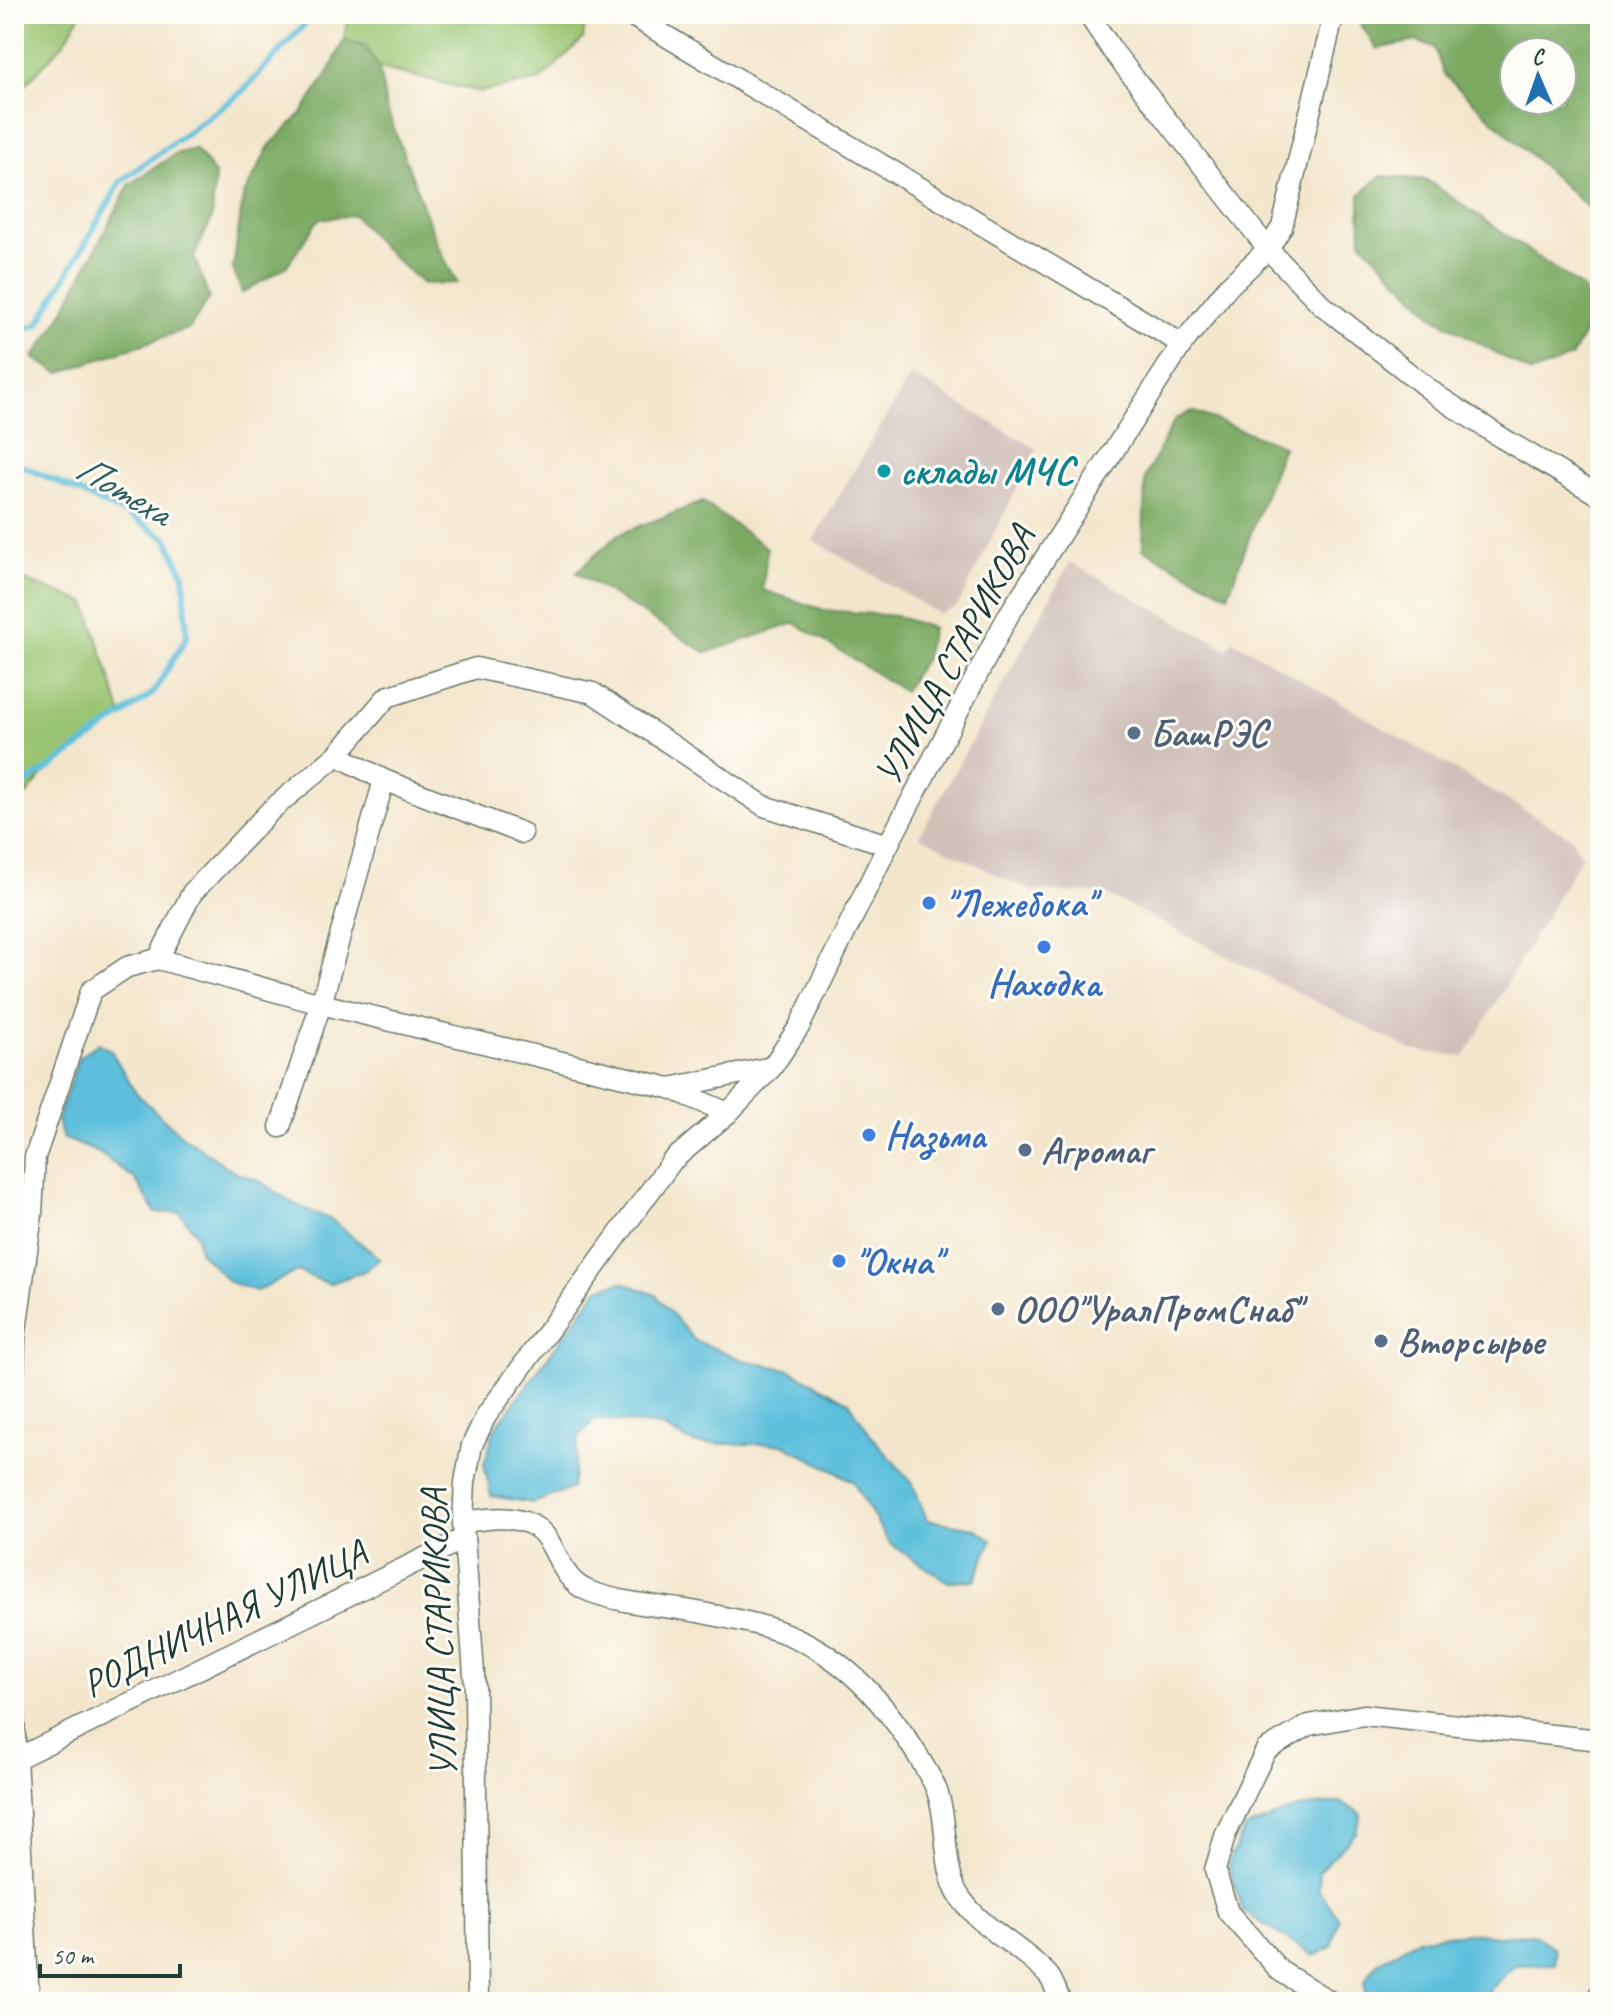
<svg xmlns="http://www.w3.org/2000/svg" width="1614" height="2016" font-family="Caveat,sans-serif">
	<rect width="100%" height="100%" fill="#fdfcf7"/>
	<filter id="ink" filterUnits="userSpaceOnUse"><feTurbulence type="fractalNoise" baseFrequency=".0125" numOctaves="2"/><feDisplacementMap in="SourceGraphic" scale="16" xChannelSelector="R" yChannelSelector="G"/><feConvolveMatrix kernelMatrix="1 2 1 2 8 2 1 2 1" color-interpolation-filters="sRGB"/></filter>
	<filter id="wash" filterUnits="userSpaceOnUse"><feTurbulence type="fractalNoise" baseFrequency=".006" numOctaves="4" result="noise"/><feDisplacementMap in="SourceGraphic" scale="32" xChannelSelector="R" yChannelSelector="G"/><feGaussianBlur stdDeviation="1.8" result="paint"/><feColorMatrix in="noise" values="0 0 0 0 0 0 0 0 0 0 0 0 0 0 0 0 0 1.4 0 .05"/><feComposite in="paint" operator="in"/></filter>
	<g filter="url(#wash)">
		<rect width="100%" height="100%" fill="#f3e6cc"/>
		<!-- industrial -->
		<g fill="#cfc0ba">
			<path d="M 911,375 L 1037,449 L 957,607 L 939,614 L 813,540 Z"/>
			<path d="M 1070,562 L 1227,649 L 1233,640 L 1572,838 L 1582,855 L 1464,1057 L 1411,1050 L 1103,893 L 1030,891 L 919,836 Z"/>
		</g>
		<!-- green -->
		<g fill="#9ac471" stroke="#5c8052" stroke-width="2">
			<path d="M 14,14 L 81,14 L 64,43 L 14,97 Z"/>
			<path d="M 348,14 L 586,14 L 583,39 L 540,80 L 480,92 L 379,68 L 344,39 Z"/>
			<path d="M 14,576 L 86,603 L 122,715 L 48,769 L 14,810 Z"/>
		</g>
		<!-- forest -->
		<g fill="#7baa63" stroke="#4d744c" stroke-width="2" fill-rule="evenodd">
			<path d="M 1354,14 L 1600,14 L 1600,219 L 1444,75 L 1434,47 L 1416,41 L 1377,49 ZM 1514,52 L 1562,52 L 1562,100 L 1514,100 Z"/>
			<path d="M 344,39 L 366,46 L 379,68 L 386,107 L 438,246 L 457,283 L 423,284 L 384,249 L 354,215 L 319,219 L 286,267 L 242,293 L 233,269 L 243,197 L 269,146 L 302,113 L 330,70 Z"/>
			<path d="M 195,149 L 215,174 L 212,218 L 194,257 L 209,298 L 190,328 L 59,373 L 33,358 L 56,325 L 129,185 L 175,154 Z"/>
			<path d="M 1381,176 L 1427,180 L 1582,288 L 1596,311 L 1571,357 L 1531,373 L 1434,317 L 1361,241 L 1360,195 Z"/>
			<path d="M 1192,411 L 1283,446 L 1228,595 L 1143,549 L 1145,478 L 1174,420 Z"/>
			<path d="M 703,502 L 767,548 L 763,590 L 824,610 L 896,616 L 932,628 L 925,658 L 904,691 L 795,623 L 706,653 L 576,572 L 619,534 Z"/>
		</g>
		<!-- water -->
		<g fill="#5dbfdb" stroke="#3e7e88" stroke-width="2">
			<path d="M 99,1043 L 111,1051 L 136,1093 L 180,1134 L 236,1173 L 258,1180 L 294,1204 L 332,1220 L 380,1259 L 364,1271 L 329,1284 L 297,1271 L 256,1291 L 229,1282 L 199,1251 L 196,1233 L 179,1212 L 156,1213 L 135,1179 L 99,1153 L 63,1138 L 57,1121 L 79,1057 Z"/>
			<path d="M 622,1282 L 656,1295 L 694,1340 L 743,1360 L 790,1370 L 849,1402 L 871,1436 L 913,1484 L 927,1520 L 975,1528 L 992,1540 L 975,1580 L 947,1581 L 889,1543 L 853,1481 L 783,1444 L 695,1444 L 660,1426 L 596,1419 L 579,1436 L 572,1488 L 533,1503 L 491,1496 L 484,1464 L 494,1430 L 599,1288 Z"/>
			<path d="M 1340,1802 L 1362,1814 L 1356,1833 L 1319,1871 L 1319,1890 L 1339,1919 L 1331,1947 L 1314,1956 L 1243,1911 L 1228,1864 L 1245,1828 L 1298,1808 Z"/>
			<path d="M 1466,1933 L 1498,1936 L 1533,1934 L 1554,1948 L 1555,1964 L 1515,1965 L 1478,2002 L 1366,2002 L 1365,1981 L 1378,1962 L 1420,1938 Z"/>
		</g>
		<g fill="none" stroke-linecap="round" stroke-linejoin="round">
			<!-- stream -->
			<g stroke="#5dbfdb" stroke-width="6">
				<path d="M 14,332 L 38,325 L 121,181 L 241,93 L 314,14"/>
				<path d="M 14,462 L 127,514 L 167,539 L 184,575 L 187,637 L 153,693 L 48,769 L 14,790"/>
			</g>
		</g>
	</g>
	<g filter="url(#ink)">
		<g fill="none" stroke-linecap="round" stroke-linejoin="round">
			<!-- minor casing -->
			<g stroke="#697869" stroke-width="23">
				<g id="minor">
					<path d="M 629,14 L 1182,344"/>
					<path d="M 1088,14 L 1112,50 L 1268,249 L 1322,305 L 1439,397 L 1502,438 L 1600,496"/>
					<path d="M 337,755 L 384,780 L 522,833"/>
					<path d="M 158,959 L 192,893 L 271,810 L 337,755 L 387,697 L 476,668 L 593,693 L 764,806 L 888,845"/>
					<path d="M 670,1088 L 772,1067"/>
					<path d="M 280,1127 L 321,1004 L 384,780"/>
					<path d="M 14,1372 L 15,1338 L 32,1214 L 35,1157 L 91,991 L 127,967 L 158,959 L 321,1004 L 670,1088 L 728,1113"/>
					<path d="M 463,1522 C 480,1520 499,1516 517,1520 C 563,1528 549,1577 591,1592 C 625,1604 663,1606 698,1612 C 731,1619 767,1624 798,1639 C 858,1666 902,1725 933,1782 C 950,1814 941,1865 958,1894 C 980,1929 1020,1945 1048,1975 C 1054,1982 1057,1994 1061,2002"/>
					<path d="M 14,1719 L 29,2002"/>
					<path d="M 16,1759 L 463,1539"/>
					<path d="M 478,2002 L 475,1688 L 463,1522 L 465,1482 L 472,1445 L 486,1416 L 672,1161 L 728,1113 L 772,1067 L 799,1027 L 888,845 L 1008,616 L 1182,344 L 1228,287 L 1268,249 L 1282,227 L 1334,14"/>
					<path d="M 1331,2002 L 1280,1971 L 1228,1912 L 1215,1870 L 1226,1833 L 1266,1750 L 1309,1725 L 1364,1715 L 1600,1740"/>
					<path d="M 1593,2002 L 1600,1994"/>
				</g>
			</g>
			<!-- minor -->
			<use href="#minor" stroke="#fff" stroke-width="20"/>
		</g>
	</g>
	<!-- markers -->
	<circle fill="#0f9aa8" stroke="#fdfcf7" stroke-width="3" cx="884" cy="471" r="8"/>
	<g fill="#5c6f8a" stroke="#fdfcf7" stroke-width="3">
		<circle cx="1134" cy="733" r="8"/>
		<circle cx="1025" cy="1150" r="8"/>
		<circle cx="998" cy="1309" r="8"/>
		<circle cx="1381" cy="1341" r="8"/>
	</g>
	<g fill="#3f7fe0" stroke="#fdfcf7" stroke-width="3">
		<circle cx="929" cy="903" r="8"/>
		<circle cx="1044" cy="947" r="8"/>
		<circle cx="869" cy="1135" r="8"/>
		<circle cx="839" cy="1261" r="8"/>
	</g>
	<g text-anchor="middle" stroke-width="6" stroke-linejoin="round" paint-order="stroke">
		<!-- culture labels -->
		<g font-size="38" font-weight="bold" fill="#0d838f" stroke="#fdfcf7" text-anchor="start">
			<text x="900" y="484">склады МЧС</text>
		</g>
		<!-- street labels -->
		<g font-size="38" fill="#1f3d34" stroke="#fdfcf7">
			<text transform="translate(954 655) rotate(-61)" y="13">УЛИЦА СТАРИКОВА</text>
			<text transform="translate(224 1618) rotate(-26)" y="13">РОДНИЧНАЯ УЛИЦА</text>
			<text transform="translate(438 1633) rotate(-92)" y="13">УЛИЦА СТАРИКОВА</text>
		</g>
		<!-- service labels -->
		<g font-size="38" font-weight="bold" fill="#4e5e75" stroke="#fdfcf7" text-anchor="start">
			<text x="1150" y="746">БашРЭС</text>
			<text x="1041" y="1163">Агромаг</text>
			<text x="1014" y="1322">ООО"УралПромСнаб"</text>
			<text x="1397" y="1354">Вторсырье</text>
		</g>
		<!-- shop labels -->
		<g font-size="38" font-weight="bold" fill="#366cbe" stroke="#fdfcf7" text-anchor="start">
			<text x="945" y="916">"Лежебока"</text>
			<text x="1044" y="996" text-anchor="middle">Находка</text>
			<text x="885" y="1148">Назьма</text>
			<text x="855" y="1274">"Окна"</text>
		</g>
		<!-- water labels -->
		<g font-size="40" font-style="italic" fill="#2e5e5e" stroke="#fdfcf7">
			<text transform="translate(124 489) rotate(30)" y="14">Потеха</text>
		</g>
	</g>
	<!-- margin -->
	<rect width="1614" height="2016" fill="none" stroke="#fdfcf7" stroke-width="48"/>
	<!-- north arrow -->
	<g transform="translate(1538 76) rotate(358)"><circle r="38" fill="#fdfcf7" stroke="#a4b0a9" stroke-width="2"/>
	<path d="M0-6L14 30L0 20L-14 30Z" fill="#1f6fb2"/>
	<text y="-12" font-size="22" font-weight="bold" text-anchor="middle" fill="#1f3d34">С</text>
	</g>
	<!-- scale -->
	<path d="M40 1964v12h140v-12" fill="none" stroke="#1f3d34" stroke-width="4"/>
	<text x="52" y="1964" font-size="24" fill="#1f3d34" stroke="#fdfcf7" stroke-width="6" paint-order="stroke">50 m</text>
</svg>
